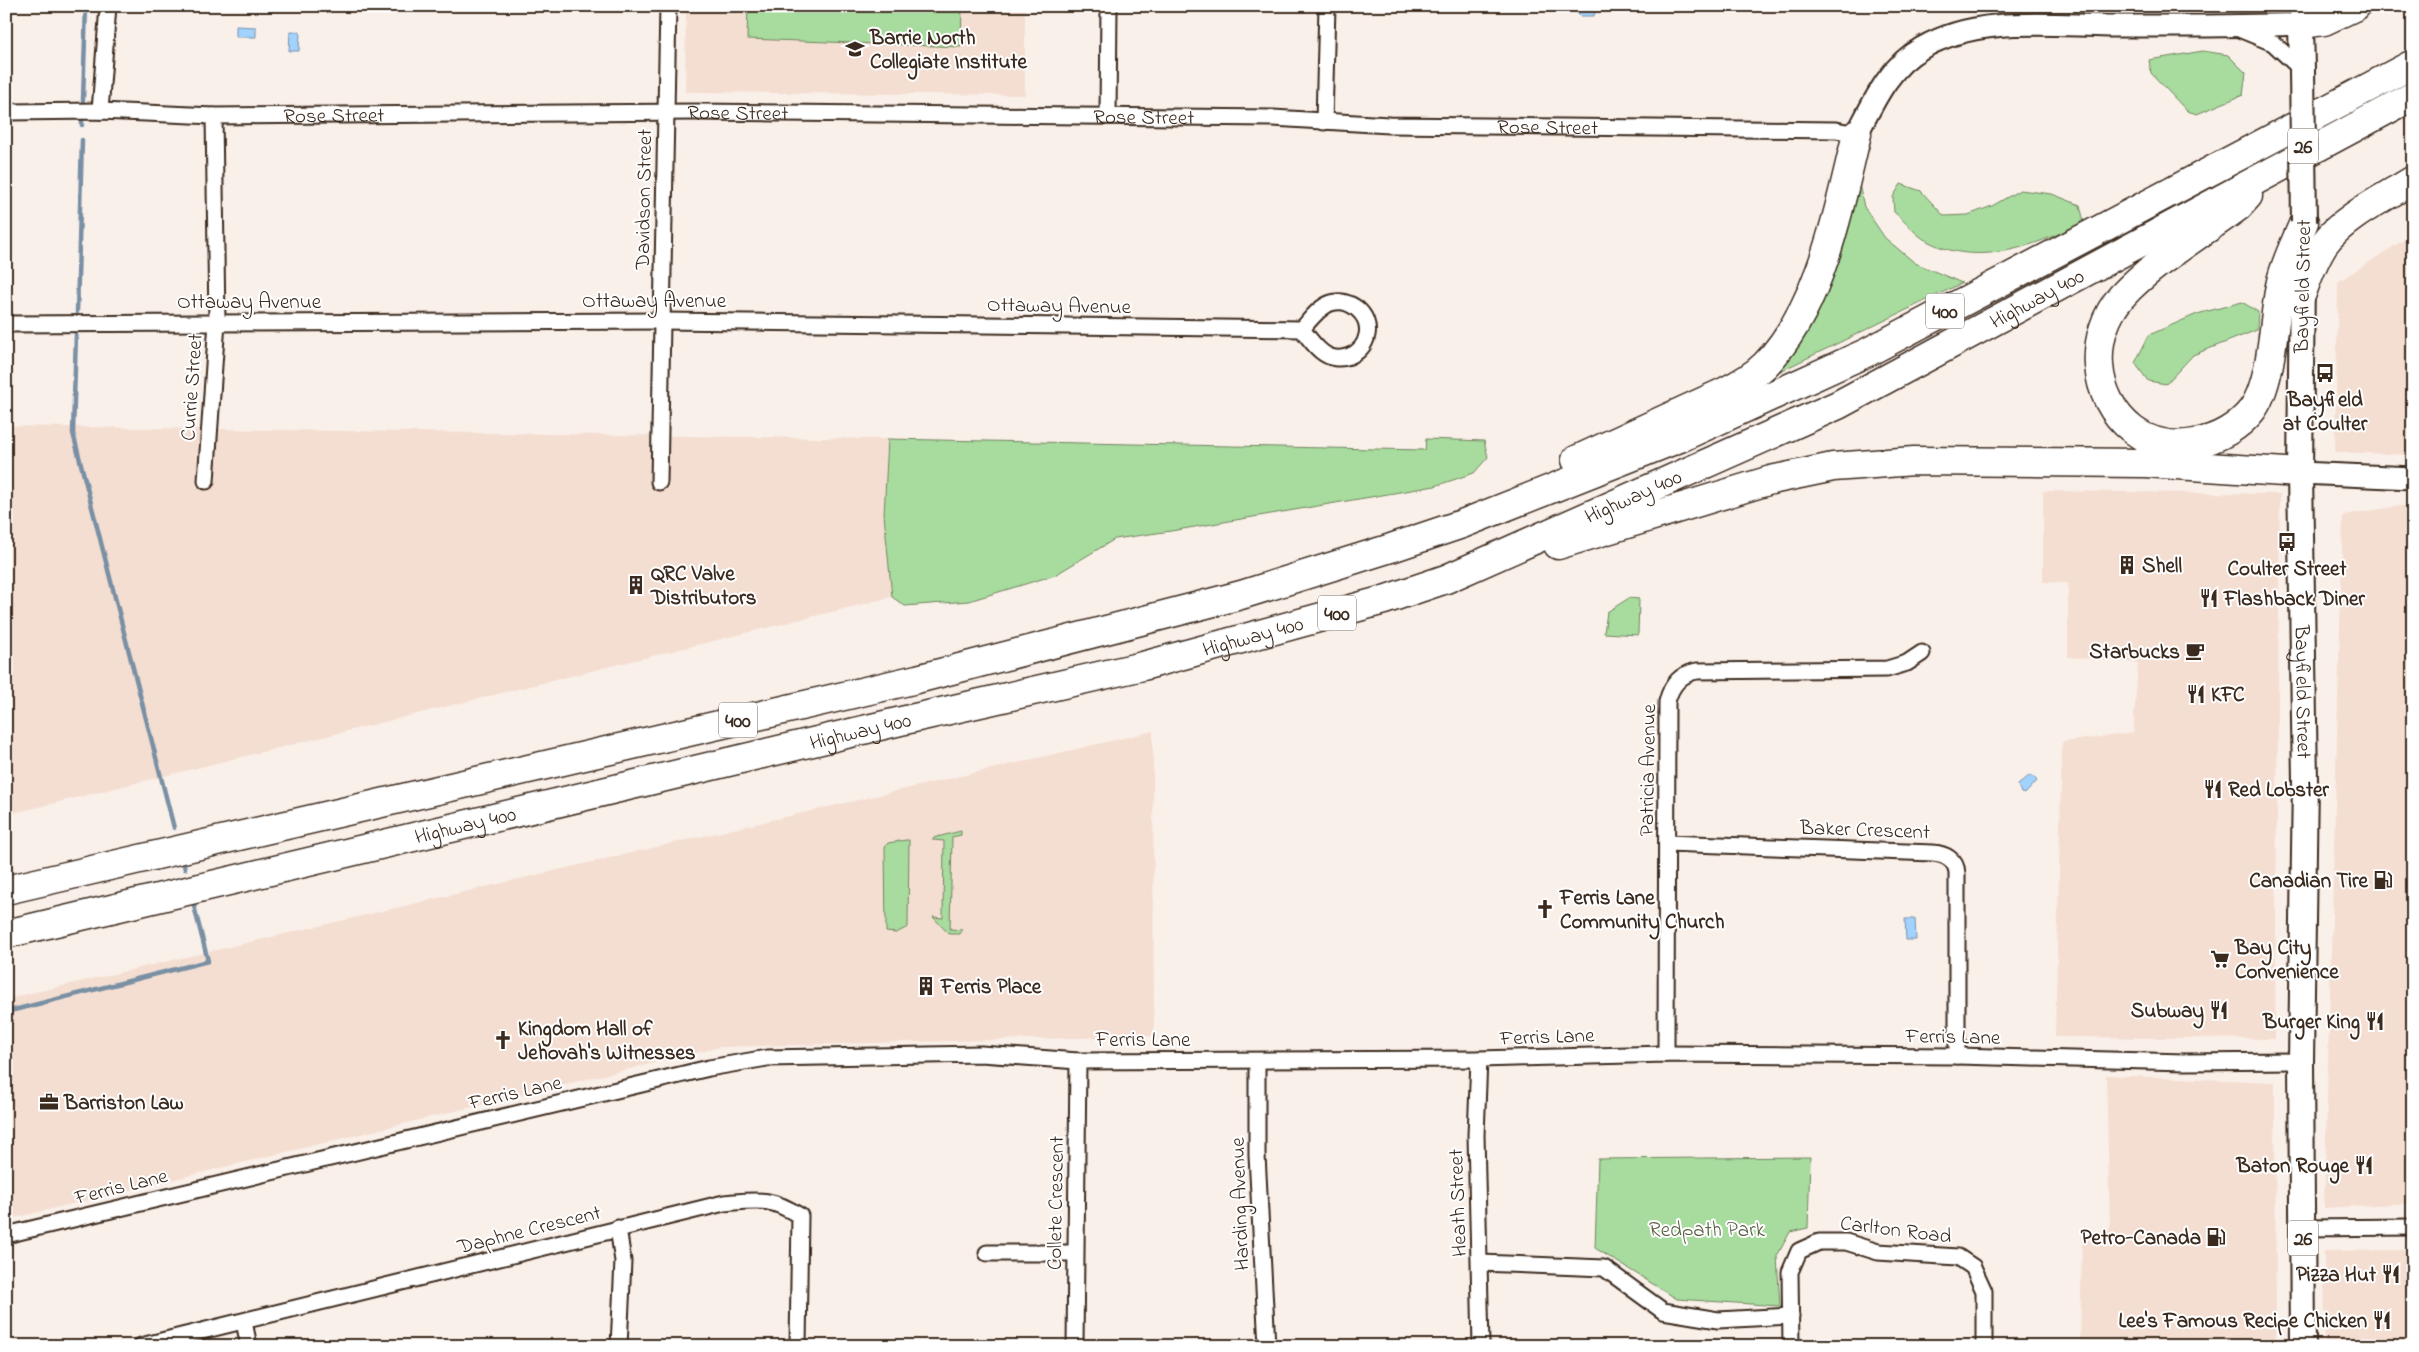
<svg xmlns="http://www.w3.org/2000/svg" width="2419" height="1352" font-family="'Indie Flower',sans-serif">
	<rect width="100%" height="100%" fill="#faf0ea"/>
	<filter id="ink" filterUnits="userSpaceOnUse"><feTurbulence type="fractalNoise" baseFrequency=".02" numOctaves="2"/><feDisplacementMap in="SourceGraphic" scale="10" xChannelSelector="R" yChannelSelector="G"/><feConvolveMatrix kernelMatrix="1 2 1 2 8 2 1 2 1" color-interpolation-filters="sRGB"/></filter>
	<g filter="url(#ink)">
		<!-- built -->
		<g fill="#f4ded1">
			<path d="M 686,6 L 1025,6 L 1025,95 L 685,92 Z"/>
			<path d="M 2413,234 L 2413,455 L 2335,452 L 2338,282 Z"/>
			<path d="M 6,426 L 888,439 L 884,515 L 892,597 L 6,815 Z"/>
			<path d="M 2043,491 L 2280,494 L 2275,1039 L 2055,1037 L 2062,742 L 2133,733 L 2138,663 L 2068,657 L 2068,583 L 2043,582 Z"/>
			<path d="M 2413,504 L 2413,1203 L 2324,1208 L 2343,515 Z"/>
			<path d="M 1153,731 L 1154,1036 L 720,1047 L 6,1220 L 6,999 Z"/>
			<path d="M 2106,1075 L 2275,1082 L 2276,1346 L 2080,1346 L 2082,1235 L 2110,1229 Z"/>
			<path d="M 2413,1250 L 2413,1346 L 2325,1346 L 2324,1251 Z"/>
		</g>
		<!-- green -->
		<g fill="#a7dc9e" stroke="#71835e">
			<path d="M 748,6 L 962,6 L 961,47 L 747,39 Z"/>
			<path d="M 2203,51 L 2228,55 L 2246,73 L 2243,95 L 2197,114 L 2187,111 L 2151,73 L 2149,60 Z"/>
			<path d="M 1857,175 L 1864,207 L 1885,238 L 1915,263 L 1962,283 L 1760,381 Z"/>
			<path d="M 1901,184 L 1921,191 L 1944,216 L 1968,215 L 1992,206 L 2020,190 L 2052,194 L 2080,205 L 2084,222 C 2038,245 1979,268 1929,242 C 1916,236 1905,221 1894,212 L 1893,197 Z"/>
			<path d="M 2242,302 L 2258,312 L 2257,330 L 2193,355 L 2166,384 L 2148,381 L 2135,363 L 2149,335 L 2197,314 Z"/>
			<path d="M 888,439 L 1425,450 L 1426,439 L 1484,441 L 1488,457 L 1474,473 L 1435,486 L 1171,531 L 1115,539 L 1055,575 L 969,601 L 905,606 L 892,597 L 884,515 Z"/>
			<path d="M 1629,598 L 1639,599 L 1638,635 L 1604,633 L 1607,612 Z"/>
			<path d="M 961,831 L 961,835 L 952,837 L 950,929 L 962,930 L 960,934 L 949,934 L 933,917 L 943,918 L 944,841 L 933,840 L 933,838 Z"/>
			<path d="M 906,840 L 909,840 L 908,927 L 896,933 L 886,932 L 885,847 L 888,843 Z"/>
			<path d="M 1810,1157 L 1808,1228 L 1790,1232 L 1777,1256 L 1780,1306 L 1677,1299 L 1595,1248 L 1598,1159 Z"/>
		</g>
		<!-- water -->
		<g fill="#a2d2fe" stroke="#798fa4">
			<path d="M 1577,6 L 1593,7 L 1595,12 L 1594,16 L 1580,16 L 1577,13 Z"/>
			<path d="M 236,26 L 256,27 L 256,37 L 236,37 Z"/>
			<path d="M 290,32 L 300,32 L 299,51 L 289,51 Z"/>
			<path d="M 2029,776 L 2033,776 L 2037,781 L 2025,794 L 2021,793 L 2018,785 Z"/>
			<path d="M 1905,919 L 1915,919 L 1916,940 L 1906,940 Z"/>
		</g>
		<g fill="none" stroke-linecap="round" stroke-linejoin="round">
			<!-- stream -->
			<g stroke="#798fa4" stroke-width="4.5">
				<path d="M 83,100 L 86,6"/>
				<path d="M 82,125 L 82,122"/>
				<path d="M 77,312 L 82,140"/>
				<path d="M 76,334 L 73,433 L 174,828"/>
				<path d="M 184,865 L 185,869"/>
				<path d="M 6,1012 L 208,961 L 194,906"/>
			</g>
			<!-- street casing -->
			<g stroke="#3b2a1e" stroke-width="19">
				<g id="street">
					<path d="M 2239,29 L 2273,43 L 2302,70"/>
					<path d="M 100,111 L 108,6"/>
					<path id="s1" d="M 6,112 L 100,111 L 214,116 L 695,112 L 1273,118 L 1389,125 L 1836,130 L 1857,134"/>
					<path d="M 1108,116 L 1109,6"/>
					<path d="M 1324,122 L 1327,6"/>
					<path d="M 6,324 L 662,321 L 1302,329 C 1310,320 1319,307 1331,303 C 1350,297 1371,315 1367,335 C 1363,356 1338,365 1322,352 C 1314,346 1308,337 1302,329"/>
					<path d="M 206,481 L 217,322 L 214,116"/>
					<path d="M 659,482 L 668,6"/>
					<path d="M 1667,843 L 1933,853 C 1945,854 1956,859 1957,873 L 1957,1056"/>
					<path d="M 1666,1054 L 1667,702 C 1671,685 1680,674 1697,671 L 1887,669 L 1907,663 L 1922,653"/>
					<path d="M 1479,1059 L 1476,1135 L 1481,1346"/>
					<path d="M 1257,1061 L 1257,1155 L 1267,1346"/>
					<path d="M 618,1228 L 623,1261 L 619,1346"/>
					<path d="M 2303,1228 L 2413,1227"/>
					<path d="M 6,1235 L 709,1068 L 767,1058 L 981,1054 L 1078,1061 L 1479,1059 L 1666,1054 L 1957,1056 L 2185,1062 L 2301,1061"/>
					<path d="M 987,1253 L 1075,1253"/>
					<path d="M 1480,1263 L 1604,1268 L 1663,1311 L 1718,1320 L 1791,1316"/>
					<path d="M 244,1322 L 249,1346"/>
					<path d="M 141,1346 L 724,1203 C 758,1200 771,1197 800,1216 L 798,1346"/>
					<path d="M 1075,1346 L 1078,1061"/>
					<path d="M 1791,1346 L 1790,1272 L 1799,1251 L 1819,1242 L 1846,1242 L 1878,1252 L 1958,1257 L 1973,1267 L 1984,1291 L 1984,1346"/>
				</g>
			</g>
			<!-- secondary casing -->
			<g stroke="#3b2a1e" stroke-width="25">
				<g id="secondary">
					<path d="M 1857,134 C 1873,103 1889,66 1922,48 C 1977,16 2046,25 2108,26 C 2172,26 2237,27 2301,24 L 2301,6"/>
					<path d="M 2300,473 L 2413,478"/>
				</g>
			</g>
			<!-- primary casing -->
			<g stroke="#3b2a1e" stroke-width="28">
				<g id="primary">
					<path d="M 2301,24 L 2302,70"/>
					<path id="s2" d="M 2302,274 L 2300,473 L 2305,781 L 2301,1061 L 2303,1346"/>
				</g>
			</g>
			<!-- highway casing -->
			<g stroke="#3b2a1e" stroke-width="31">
				<g id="highway">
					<path d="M 2301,24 L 2324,21 L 2356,6"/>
					<path d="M 2248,196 L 2239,206 C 2203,233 2152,263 2122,296 C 2088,334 2091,398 2133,430 C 2168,457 2226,444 2252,410 C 2273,382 2273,320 2280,286 C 2284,264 2296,242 2304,222"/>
					<path d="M 2302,293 C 2308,276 2314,259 2324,244 C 2342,218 2386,197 2413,180"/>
					<path d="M 1576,460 L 1724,392 C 1738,385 1753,377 1765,365 C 1821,307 1838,211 1857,134"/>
					<path d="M 1558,545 L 1771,480 L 1833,467 L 1914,461 L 2146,463 L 2300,473"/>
					<path d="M 6,890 L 917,679 L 1241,595 L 1391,548 L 1462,524 L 1682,437 L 1868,352 L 2413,64"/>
					<path id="s3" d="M 6,934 L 901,721 L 1143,666 L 1384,600 L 1446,579 L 1838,405 L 2413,96"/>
				</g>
			</g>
			<!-- street -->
			<use href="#street" stroke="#fff" stroke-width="15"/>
			<!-- secondary -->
			<use href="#secondary" stroke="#fff" stroke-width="21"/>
			<!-- primary -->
			<use href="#primary" stroke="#fff" stroke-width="24"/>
			<!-- highway -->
			<use href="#highway" stroke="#fff" stroke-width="28"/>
			<!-- primary-bridge casing -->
			<g stroke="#3b2a1e" stroke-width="28" stroke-linecap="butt">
				<path id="primary-bridge" d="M 2302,70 L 2304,222"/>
			</g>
			<!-- primary-bridge -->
			<use href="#primary-bridge" stroke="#fff" stroke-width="24"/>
		</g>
	</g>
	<!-- icons -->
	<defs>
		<g id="school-bare" transform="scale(1.5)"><path d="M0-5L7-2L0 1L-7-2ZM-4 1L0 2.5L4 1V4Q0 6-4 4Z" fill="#3b2a1e" stroke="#fff" stroke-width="2.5" paint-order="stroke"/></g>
		<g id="bus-bare" transform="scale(1.5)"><path d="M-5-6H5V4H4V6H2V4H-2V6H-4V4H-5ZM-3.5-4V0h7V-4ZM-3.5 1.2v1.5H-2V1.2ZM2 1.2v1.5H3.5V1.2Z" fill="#3b2a1e" stroke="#fff" stroke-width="2.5" paint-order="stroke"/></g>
		<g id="building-bare" transform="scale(1.5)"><path d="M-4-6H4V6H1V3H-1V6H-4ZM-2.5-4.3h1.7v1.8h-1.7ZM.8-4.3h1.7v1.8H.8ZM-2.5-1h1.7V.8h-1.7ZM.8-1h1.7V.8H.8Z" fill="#3b2a1e" stroke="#fff" stroke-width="2.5" paint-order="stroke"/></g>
		<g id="restaurant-bare" transform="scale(1.5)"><path d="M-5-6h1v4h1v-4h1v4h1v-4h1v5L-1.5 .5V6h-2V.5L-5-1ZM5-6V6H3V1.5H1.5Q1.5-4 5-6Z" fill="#3b2a1e" stroke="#fff" stroke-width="2.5" paint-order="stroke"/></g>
		<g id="cafe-bare" transform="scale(1.5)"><path d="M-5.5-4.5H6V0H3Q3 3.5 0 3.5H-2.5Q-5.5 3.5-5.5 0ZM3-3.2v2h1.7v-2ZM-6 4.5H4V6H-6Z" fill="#3b2a1e" stroke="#fff" stroke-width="2.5" paint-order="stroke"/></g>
		<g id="fuel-bare" transform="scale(1.5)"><path d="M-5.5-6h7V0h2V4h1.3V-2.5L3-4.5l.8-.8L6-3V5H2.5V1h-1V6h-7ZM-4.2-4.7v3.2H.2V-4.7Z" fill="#3b2a1e" stroke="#fff" stroke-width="2.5" paint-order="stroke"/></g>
		<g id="church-bare" transform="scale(1.5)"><path d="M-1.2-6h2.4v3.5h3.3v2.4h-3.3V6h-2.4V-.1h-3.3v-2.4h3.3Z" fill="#3b2a1e" stroke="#fff" stroke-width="2.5" paint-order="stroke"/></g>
		<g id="supermarket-bare" transform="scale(1.5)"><path d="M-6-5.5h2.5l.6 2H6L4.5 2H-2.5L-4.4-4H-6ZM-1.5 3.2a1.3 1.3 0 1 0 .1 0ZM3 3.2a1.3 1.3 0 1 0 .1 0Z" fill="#3b2a1e" stroke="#fff" stroke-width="2.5" paint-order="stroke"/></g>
		<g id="office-bare" transform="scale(1.5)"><path d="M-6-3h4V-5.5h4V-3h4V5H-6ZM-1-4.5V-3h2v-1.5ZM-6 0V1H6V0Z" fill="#3b2a1e" stroke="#fff" stroke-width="2.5" paint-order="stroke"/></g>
	</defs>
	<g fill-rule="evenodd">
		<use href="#school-bare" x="855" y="49"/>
		<use href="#bus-bare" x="2325" y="373"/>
		<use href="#bus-bare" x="2287" y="542"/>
		<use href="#building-bare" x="2127" y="565"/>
		<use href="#building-bare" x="636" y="585"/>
		<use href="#restaurant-bare" x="2209" y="598"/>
		<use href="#cafe-bare" x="2195" y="651"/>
		<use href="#restaurant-bare" x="2196" y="694"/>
		<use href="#restaurant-bare" x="2213" y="789"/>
		<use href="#fuel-bare" x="2383" y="880"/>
		<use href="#church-bare" x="1545" y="909"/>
		<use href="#supermarket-bare" x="2220" y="959"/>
		<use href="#building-bare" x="926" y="986"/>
		<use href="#restaurant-bare" x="2219" y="1010"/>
		<use href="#restaurant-bare" x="2375" y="1021"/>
		<use href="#church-bare" x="503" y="1040"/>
		<use href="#office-bare" x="49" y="1102"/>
		<use href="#restaurant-bare" x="2364" y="1165"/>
		<use href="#fuel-bare" x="2216" y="1237"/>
		<use href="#restaurant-bare" x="2391" y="1274"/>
		<use href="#restaurant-bare" x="2382" y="1320"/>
	</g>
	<g text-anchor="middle" stroke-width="4" stroke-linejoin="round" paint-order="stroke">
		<!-- shield labels -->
		<g fill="#fff" stroke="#766a62" stroke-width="1">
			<rect x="2288" y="128.5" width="30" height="35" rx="4"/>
			<rect x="1926" y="293.5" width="38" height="35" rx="4"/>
			<rect x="1318" y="595.5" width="38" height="35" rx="4"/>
			<rect x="719" y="702.5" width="38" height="35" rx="4"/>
			<rect x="2288" y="1220.5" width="30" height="35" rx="4"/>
		</g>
		<g font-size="20" font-weight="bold" fill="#3b2a1e">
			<text x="2303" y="153">26</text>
			<text x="1945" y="318">400</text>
			<text x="1337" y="620">400</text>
			<text x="738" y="727">400</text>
			<text x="2303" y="1245">26</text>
		</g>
		<!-- poi labels -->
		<g font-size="21" font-weight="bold" fill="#3b2a1e" stroke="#fff" text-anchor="start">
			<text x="870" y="44">Barrie North<tspan x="870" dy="24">Collegiate Institute</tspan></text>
			<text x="2325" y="406" text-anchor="middle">Bayfield<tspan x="2325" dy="24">at Coulter</tspan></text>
			<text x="2142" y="572">Shell</text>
			<text x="2287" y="575" text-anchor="middle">Coulter Street</text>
			<text x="651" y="580">QRC Valve<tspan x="651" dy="24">Distributors</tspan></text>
			<text x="2224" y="605">Flashback Diner</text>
			<text x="2180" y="658" text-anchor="end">Starbucks</text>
			<text x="2211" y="701">KFC</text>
			<text x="2228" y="796">Red Lobster</text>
			<text x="2368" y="887" text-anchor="end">Canadian Tire</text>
			<text x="1560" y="904">Ferris Lane<tspan x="1560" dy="24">Community Church</tspan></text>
			<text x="2235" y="954">Bay City<tspan x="2235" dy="24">Convenience</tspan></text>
			<text x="941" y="993">Ferris Place</text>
			<text x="2204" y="1017" text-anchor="end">Subway</text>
			<text x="2360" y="1028" text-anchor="end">Burger King</text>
			<text x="518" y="1035">Kingdom Hall of<tspan x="518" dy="24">Jehovah's Witnesses</tspan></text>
			<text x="64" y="1109">Barriston Law</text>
			<text x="2349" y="1172" text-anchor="end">Baton Rouge</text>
			<text x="2201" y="1244" text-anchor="end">Petro-Canada</text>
			<text x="2376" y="1281" text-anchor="end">Pizza Hut</text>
			<text x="2367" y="1327" text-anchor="end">Lee's Famous Recipe Chicken</text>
		</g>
		<!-- street labels -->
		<g font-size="21" fill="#3b2a1e" stroke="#fff">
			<text dy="7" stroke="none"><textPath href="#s1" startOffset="732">Rose Street</textPath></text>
			<text dy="7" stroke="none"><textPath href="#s1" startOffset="328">Rose Street</textPath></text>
			<text dy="7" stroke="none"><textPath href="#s1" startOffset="1138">Rose Street</textPath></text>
			<text dy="7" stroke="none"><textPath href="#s1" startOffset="1542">Rose Street</textPath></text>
			<text transform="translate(643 199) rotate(-89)" y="7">Davidson Street</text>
			<text transform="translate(2302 286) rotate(-89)" y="7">Bayfield Street</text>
			<text dy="7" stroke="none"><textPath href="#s3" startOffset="2138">Highway 400</textPath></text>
			<text x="654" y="307">Ottaway Avenue</text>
			<text x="249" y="308">Ottaway Avenue</text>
			<text transform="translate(1059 305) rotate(1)" y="7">Ottaway Avenue</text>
			<text transform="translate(191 387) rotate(-86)" y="7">Currie Street</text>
			<text dy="7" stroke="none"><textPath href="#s3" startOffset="1688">Highway 400</textPath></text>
			<text dy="7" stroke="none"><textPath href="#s3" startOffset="1282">Highway 400</textPath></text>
			<text dy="7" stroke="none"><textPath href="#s2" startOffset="418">Bayfield Street</textPath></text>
			<text dy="7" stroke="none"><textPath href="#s3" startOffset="878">Highway 400</textPath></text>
			<text transform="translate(1647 770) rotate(-89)" y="7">Patricia Avenue</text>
			<text dy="7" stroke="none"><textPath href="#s3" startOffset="472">Highway 400</textPath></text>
			<text transform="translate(1865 829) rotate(2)" y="7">Baker Crescent</text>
			<text transform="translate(1547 1036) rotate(-2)" y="7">Ferris Lane</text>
			<text transform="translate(1953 1036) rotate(1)" y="7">Ferris Lane</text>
			<text x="1143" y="1046">Ferris Lane</text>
			<text transform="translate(515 1092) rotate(-13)" y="7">Ferris Lane</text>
			<text transform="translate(121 1186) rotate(-14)" y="7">Ferris Lane</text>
			<text transform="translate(1055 1203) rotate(-89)" y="7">Collete Crescent</text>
			<text transform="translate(1457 1203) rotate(-92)" y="7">Heath Street</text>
			<text transform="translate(1239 1204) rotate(-92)" y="7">Harding Avenue</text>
			<text transform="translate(529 1229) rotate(-14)" y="7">Daphne Crescent</text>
			<text transform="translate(1896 1229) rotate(7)" y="7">Carlton Road</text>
		</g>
		<!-- park labels -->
		<g font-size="21" fill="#5b5f44" stroke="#fff">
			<text x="1707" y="1236">Redpath Park</text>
		</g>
	</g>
	<!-- margin -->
	<rect width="2419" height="1352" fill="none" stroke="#fff" stroke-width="25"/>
	<rect x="12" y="12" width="2394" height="1327" fill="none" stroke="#3b2a1e" stroke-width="2" filter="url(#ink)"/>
</svg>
